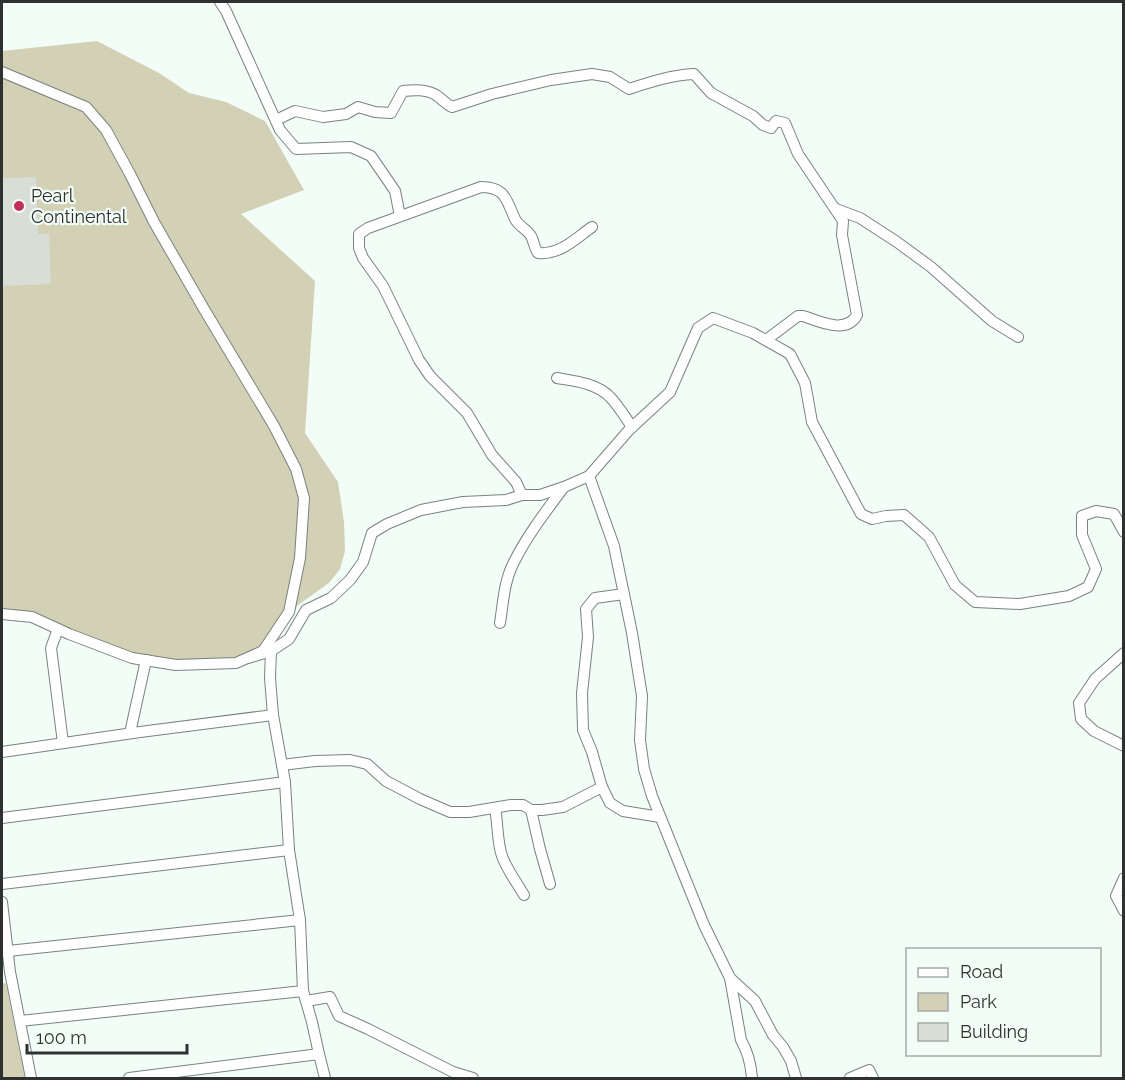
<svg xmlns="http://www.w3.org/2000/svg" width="1125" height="1080" font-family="Raleway,sans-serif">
	<rect width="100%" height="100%" fill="#f3fdf8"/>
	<!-- green -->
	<g fill="#d2d0b5">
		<path d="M 97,41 L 159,73 L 189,93 L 226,102 L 265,121 L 304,190 L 241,214 L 315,281 L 305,433 L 338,482 L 344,522 L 345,551 L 340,569 L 329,583 L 298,605 L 283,630 L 263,651 L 236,663 L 132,658 L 33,617 L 2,614 L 2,51 Z"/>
		<path d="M 2,982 L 6,984 L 25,1078 L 2,1078 Z"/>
	</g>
	<!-- building -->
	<path fill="#d8ddd5" d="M 36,177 L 38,234 L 49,234 L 51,284 L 2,286 L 2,178 Z"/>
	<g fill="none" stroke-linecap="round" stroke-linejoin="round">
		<!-- street casing -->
		<g stroke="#79827e" stroke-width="12">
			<g id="street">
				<path d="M 220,2 L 226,11 L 280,130 L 296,149 L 351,147 L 371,156 L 395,191 L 400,216"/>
				<path d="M 2,72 L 86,107 L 106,130 L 130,174 L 154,222 L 204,309 L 274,426 L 296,469 L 304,498 L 300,558 L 289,612 L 263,651 L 236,663 L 176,665 L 132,658 L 69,634 L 32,617 L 2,614"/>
				<path d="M 276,120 L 295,111 L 323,117 L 346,114 L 358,107 L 375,112 L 391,113 L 403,91 C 414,90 426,89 436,95 C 442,99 446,104 452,107 L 492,94 L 551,80 L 592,74 L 610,77 L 629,89 C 650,82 672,75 694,74 L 711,93 L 753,116 L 763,125 L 771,128 L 776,121 L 785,123 L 798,154 L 843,221 L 842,235 L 857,315 C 846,335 819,321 803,316 L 798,316 L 766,340"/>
				<path d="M 836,209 L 860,218 L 897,242 L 931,267 L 992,321 L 1018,337"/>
				<path d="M 557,378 C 574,381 597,383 610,397 C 618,405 625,417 632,427"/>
				<path d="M 589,476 L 614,546 L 632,633 L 642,696 L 640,740 L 644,769 L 652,796 L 704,925 L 730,978 L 755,1001 L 773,1035 L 783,1047 L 791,1061 L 796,1078"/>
				<path d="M 522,495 L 516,482 L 492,455 L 467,413 L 430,376 L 419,360 L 383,286 L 363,258 L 359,248 L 359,234 L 368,228 L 481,187 C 506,187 506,200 515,219 C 518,226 527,229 531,236 C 534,241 534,248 538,253 C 560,255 575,239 592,227"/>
				<path d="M 624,594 L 595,598 L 586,609 L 588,637 L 582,693 L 583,730 L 592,752 L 602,787 L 610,803 L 623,811 L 660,817"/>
				<path d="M 500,623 C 503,604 504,582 513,564 C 526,537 546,511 564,487"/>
				<path d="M 58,629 L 51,648 L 63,743"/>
				<path d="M 271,651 L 270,678 L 273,715 L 285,782 L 289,850 L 300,920 L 303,991 L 312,1022 L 319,1054 L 325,1078"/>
				<path d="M 1124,653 L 1095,679 L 1079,703 L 1081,719 L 1094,731 L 1124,746"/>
				<path d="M 248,658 L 271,651 L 289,639 L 306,610 L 331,598 L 350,580 L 363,562 L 372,533 L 387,524 L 421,510 L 463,502 L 506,500 L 522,495 L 540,495 L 564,487 L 589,476 L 629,430 L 670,392 L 698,328 L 713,318 L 753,333 L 790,354 L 805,383 L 812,422 L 861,514 L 872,519 L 886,516 L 904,515 L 929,537 L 955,585 L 975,602 L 1020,604 L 1069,596 L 1088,587 L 1096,569 L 1082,535 L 1082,516 L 1096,511 L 1114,514 L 1124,532"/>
				<path d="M 130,733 L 146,660"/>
				<path d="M 2,752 L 140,732 L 273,715"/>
				<path d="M 282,765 L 315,761 L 350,760 L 367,764 L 386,781 L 420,799 L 450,812 L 469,812 L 511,805 L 523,805 L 531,810 L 542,810 L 563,807 L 602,787"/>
				<path d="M 495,808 C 498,823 497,842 502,856 C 507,870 517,883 524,895"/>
				<path d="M 531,810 L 540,849 L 550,884"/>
				<path d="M 2,818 L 285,782"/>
				<path d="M 1124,878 L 1116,896 L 1124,911"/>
				<path d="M 2,884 L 289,850"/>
				<path d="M 2,902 L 10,972 L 31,1078"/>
				<path d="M 8,951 L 300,920"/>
				<path d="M 730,978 L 741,1040 C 748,1052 751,1065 752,1078"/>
				<path d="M 306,1001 L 330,997 L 339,1016 L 368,1029 L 453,1072 L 473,1078"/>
				<path d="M 20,1021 L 303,991"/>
				<path d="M 129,1078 L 319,1054"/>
				<path d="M 850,1078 L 869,1070 L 873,1078"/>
			</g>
		</g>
		<!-- street -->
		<use href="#street" stroke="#fff" stroke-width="10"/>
	</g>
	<!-- markers -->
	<circle fill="#bf2f58" stroke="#f3fdf8" stroke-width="2" cx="19" cy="206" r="6"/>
	<g text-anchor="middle" stroke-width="4.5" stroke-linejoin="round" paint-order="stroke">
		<!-- poi labels -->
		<g font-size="18" fill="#2d312f" stroke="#f3fdf8" text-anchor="start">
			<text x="31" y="202">Pearl<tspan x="31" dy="21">Continental</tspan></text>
		</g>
	</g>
	<!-- border -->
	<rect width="1125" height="1080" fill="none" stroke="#2d312f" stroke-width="6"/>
	<!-- legend -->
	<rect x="906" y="948" width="195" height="108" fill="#f3fdf8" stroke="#a4aba8" stroke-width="1.5"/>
	<rect x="918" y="968" width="30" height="9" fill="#ffffff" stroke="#a4aba8" stroke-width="1.5"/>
	<text x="960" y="978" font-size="18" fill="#2d312f">Road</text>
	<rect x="918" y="993" width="30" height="18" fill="#d2d0b5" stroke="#a4aba8" stroke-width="1.5"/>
	<text x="960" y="1008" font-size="18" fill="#2d312f">Park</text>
	<rect x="918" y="1023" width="30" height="18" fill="#d8ddd5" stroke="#a4aba8" stroke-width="1.5"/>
	<text x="960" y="1038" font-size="18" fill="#2d312f">Building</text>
	<!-- scale -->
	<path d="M27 1044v9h160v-9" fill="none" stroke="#2d312f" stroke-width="3"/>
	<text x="36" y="1044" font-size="18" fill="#2d312f" stroke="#f3fdf8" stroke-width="4.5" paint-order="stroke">100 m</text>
</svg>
